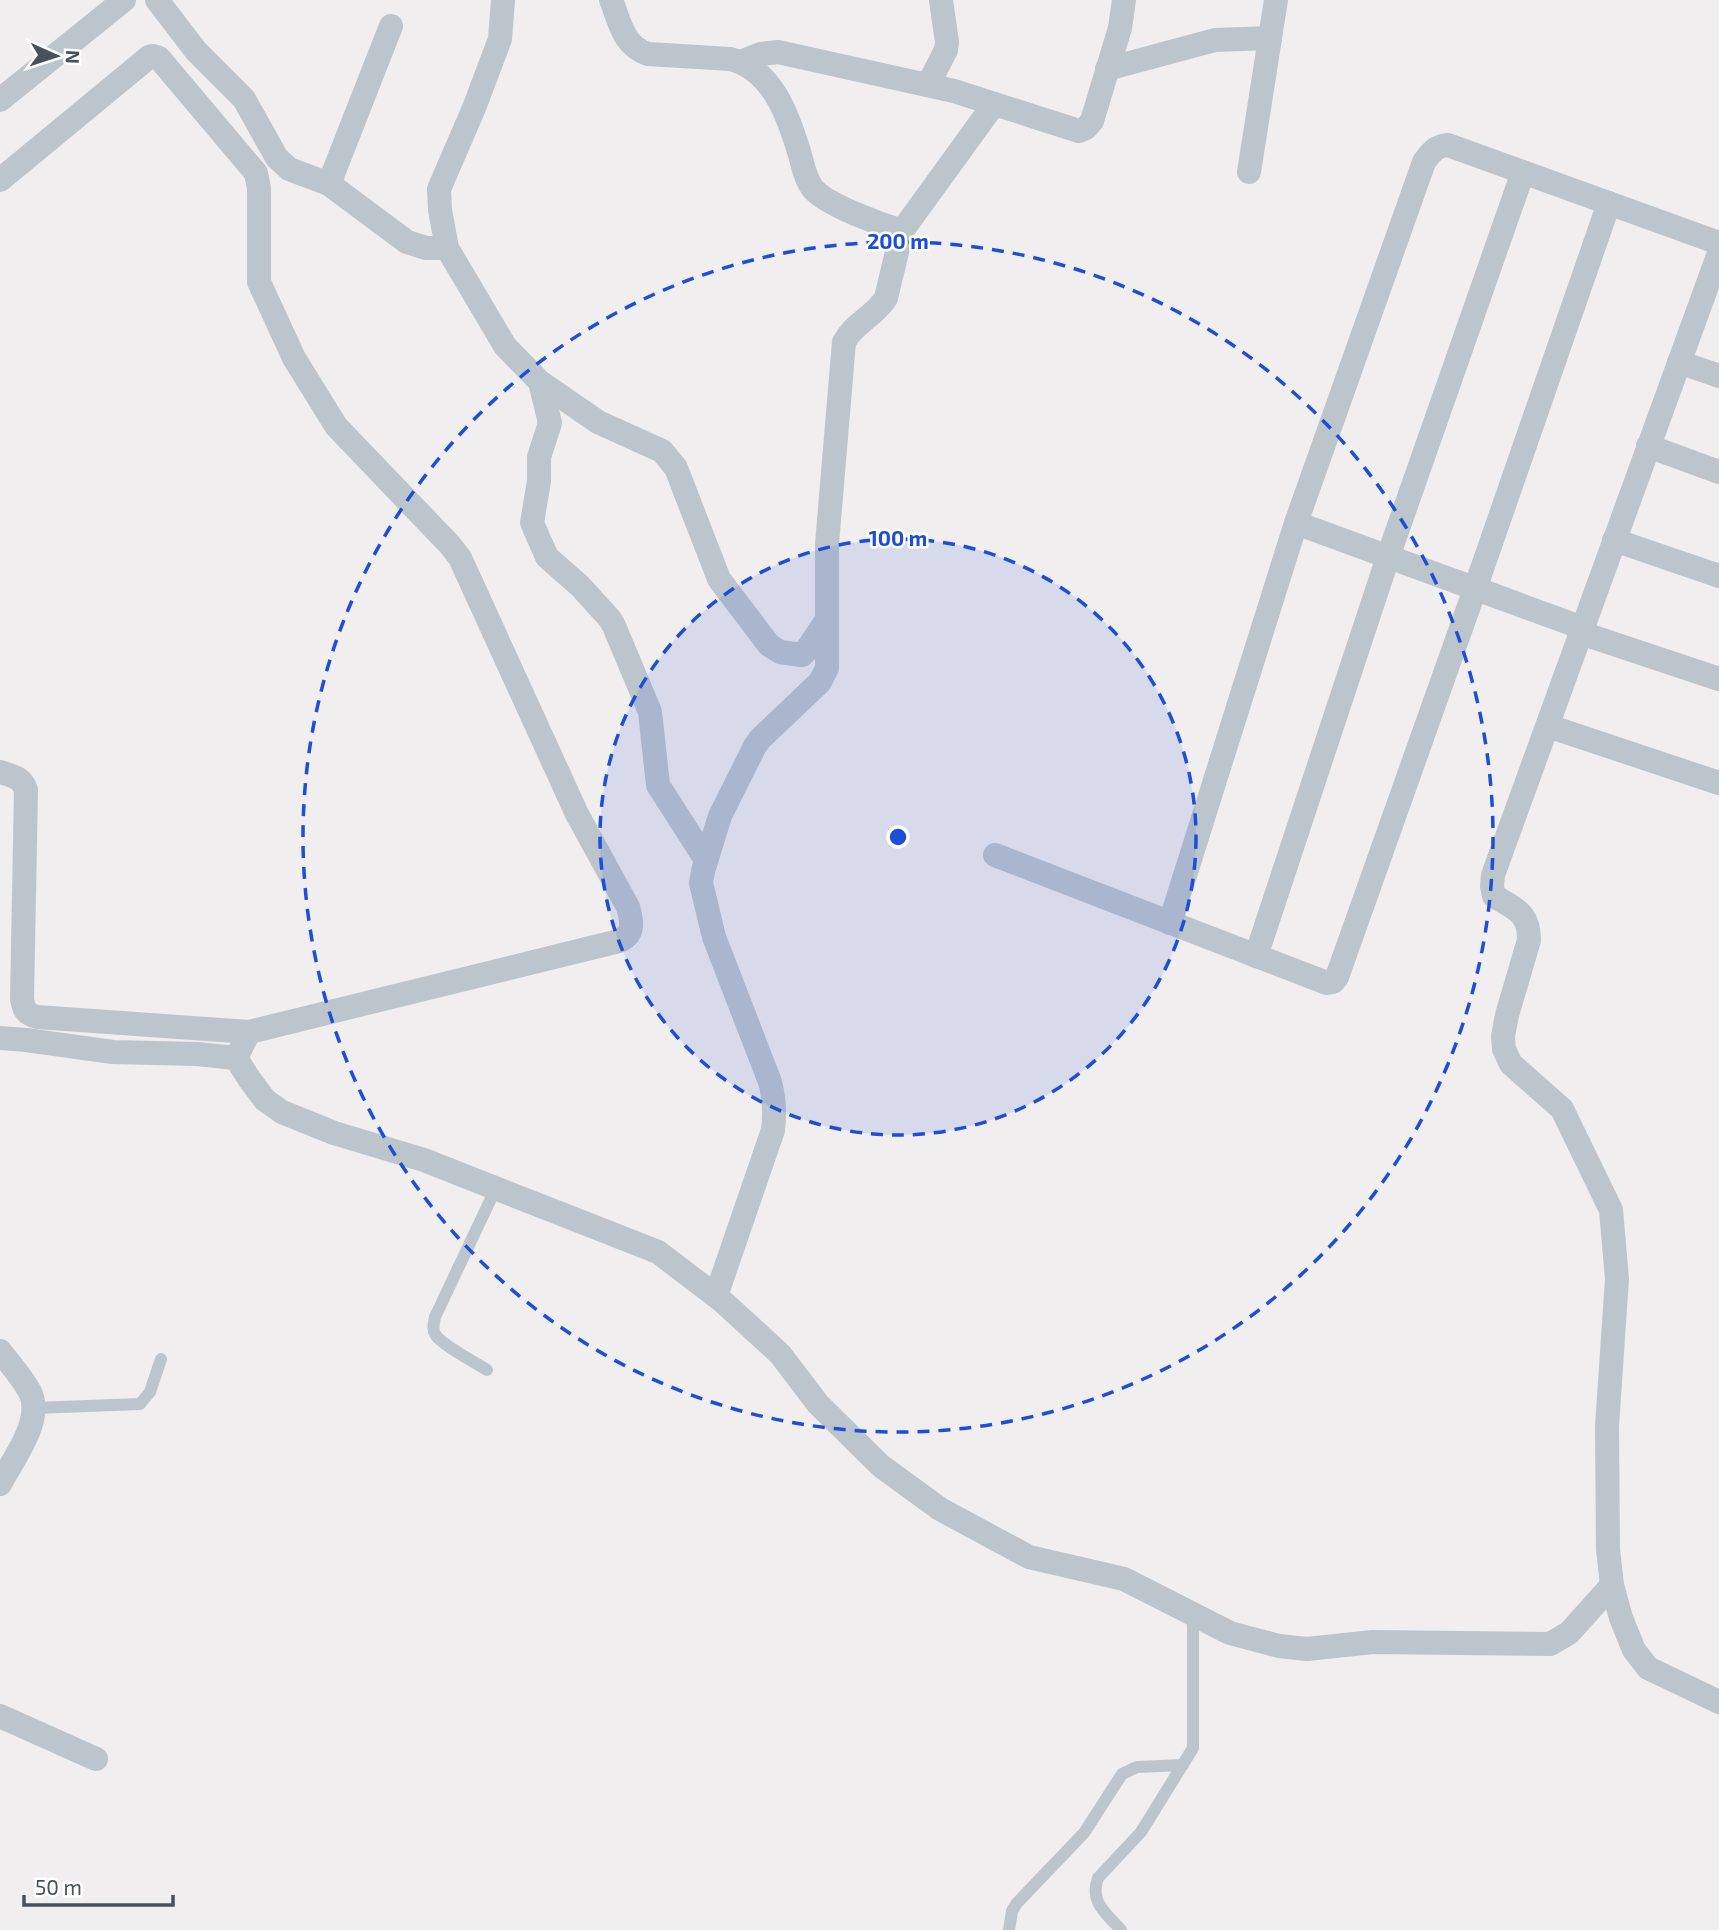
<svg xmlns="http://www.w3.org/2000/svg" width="1719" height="1930" font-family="'Exo 2',sans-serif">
	<rect width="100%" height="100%" fill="#f0eeee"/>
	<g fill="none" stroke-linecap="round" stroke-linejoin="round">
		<!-- service -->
		<g stroke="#bdc5cc" stroke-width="12">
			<path d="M 487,1370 C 476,1363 440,1344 435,1334 C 432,1329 434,1323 435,1317 L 496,1188"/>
			<path d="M 35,1408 L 140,1404 L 150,1392 L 161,1359"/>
			<path d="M 1009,1930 L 1012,1911 L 1017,1903 L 1084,1833 L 1122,1774 L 1137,1767 L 1183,1765"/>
			<path d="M 1121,1930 C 1106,1913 1089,1902 1098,1878 L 1141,1832 L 1193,1748 L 1193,1614"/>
		</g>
		<!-- minor -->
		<g stroke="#bdc5cc" stroke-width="24">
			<path d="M 157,0 L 196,51 L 244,99 L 277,158 L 289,169 L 329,184 L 407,242 L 426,248 L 447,248"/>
			<path d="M 503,0 L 500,39 L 474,108 L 439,189 L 440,210 L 447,248 L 505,346 L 540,382 L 598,422 L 662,451 L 676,468 L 719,579 L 769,645 L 780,652 L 802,655 L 806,651 L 826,621"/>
			<path d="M 611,0 C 620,22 623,46 648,54 L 730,59 C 773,69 789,118 800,155 C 803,166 806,181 814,190 C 830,206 879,224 902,231"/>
			<path d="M 741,62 L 761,54 L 778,52 L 954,91 L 1079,131 L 1086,128 L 1092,121 L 1120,28 L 1124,0"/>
			<path d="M 1107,69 L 1215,40 L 1270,38"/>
			<path d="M 928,85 L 946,50 L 947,42 L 941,0"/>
			<path d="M 0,100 L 124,0"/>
			<path d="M 1249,172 L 1276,0"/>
			<path d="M 0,180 L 149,57 L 153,56 L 159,58 L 256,173 L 259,188 L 259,282 L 294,358 L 336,426 L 450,545 L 460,558 L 577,814 L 628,907 C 632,921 635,934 619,941 L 249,1032 L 236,1058"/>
			<path d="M 329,184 L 391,26"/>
			<path d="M 1719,253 L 1493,875 L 1492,886 L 1494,896 C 1515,909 1529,912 1529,940 L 1507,1015 L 1503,1036 L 1504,1049 L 1511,1064 L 1562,1109 L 1611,1210 L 1617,1279 L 1607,1426 L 1608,1549 L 1612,1585 L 1621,1618 L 1634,1650 L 1648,1668 L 1719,1702"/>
			<path d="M 1679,362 L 1719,376"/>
			<path d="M 540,382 L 550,423 L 539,457 L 539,481 L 532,523 L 547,557 L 580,586 L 610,619 L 614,626 L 650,712 L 658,785 L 706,860"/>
			<path d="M 1648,446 L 1719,472"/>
			<path d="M 1296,523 L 1583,628"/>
			<path d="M 1614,540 L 1719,576"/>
			<path d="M 1581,633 L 1719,679"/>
			<path d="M 1548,726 L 1719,783"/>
			<path d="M 0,772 C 12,776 22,777 26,790 L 22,999 C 24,1010 26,1014 37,1017 L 249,1032"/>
			<path d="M 995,855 L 1327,983 L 1333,982 L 1337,977 L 1475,589 L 1609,203"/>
			<path d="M 1170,923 L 1296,523 L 1424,162 C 1431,152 1436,146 1448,145 L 1719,243"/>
			<path d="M 1256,956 L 1388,557 L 1523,172"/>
			<path d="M 0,1038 L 26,1040 L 113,1052 L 197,1054 L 236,1058 L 250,1080 L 265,1100 L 282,1112 L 334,1133 L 424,1160 L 658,1252 L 721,1300 L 780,1354 L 818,1404 L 881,1466 L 940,1509 L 1029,1557 L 1124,1579 L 1230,1633 L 1279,1646 L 1307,1649 L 1373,1642 L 1550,1644 L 1569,1633 L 1612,1585"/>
			<path d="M 716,1296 L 773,1130 C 775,1114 774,1097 770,1082 L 714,937 L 701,883 L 703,871 L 720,816 L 755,746 L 760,739 L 820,682 L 827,668 L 827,544 L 844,342 C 854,323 875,316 886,298 L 902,231 L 994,104"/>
			<path d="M 0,1351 C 10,1364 22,1377 30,1392 C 44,1420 13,1459 0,1484"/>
			<path d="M 0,1716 L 96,1759"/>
		</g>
	</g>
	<!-- distance rings -->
	<circle cx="898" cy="837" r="298" fill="#1d4ed8" fill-opacity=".12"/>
	<g fill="none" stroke="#1d4ed8" stroke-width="3.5" stroke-dasharray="12 9">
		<circle cx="898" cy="837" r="298"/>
		<circle cx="898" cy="837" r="595"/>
	</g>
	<circle cx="898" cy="837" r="10" fill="#1d4ed8" stroke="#fff" stroke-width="3.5"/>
	<g font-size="21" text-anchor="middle" font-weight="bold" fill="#1d4ed8" stroke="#fff" stroke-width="5" stroke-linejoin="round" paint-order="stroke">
		<text x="898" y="249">200 m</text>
		<text x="898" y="546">100 m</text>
	</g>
	<!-- north arrow -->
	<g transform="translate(56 56) rotate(93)" stroke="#ffffff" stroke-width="5" paint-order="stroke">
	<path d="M0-5L12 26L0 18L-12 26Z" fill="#475159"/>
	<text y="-10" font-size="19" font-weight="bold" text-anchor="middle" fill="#475159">N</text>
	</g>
	<!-- scale -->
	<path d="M24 1895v10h149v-10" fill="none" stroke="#475159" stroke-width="3.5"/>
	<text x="35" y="1895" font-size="21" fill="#475159" stroke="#ffffff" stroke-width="5" paint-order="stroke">50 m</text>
</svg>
